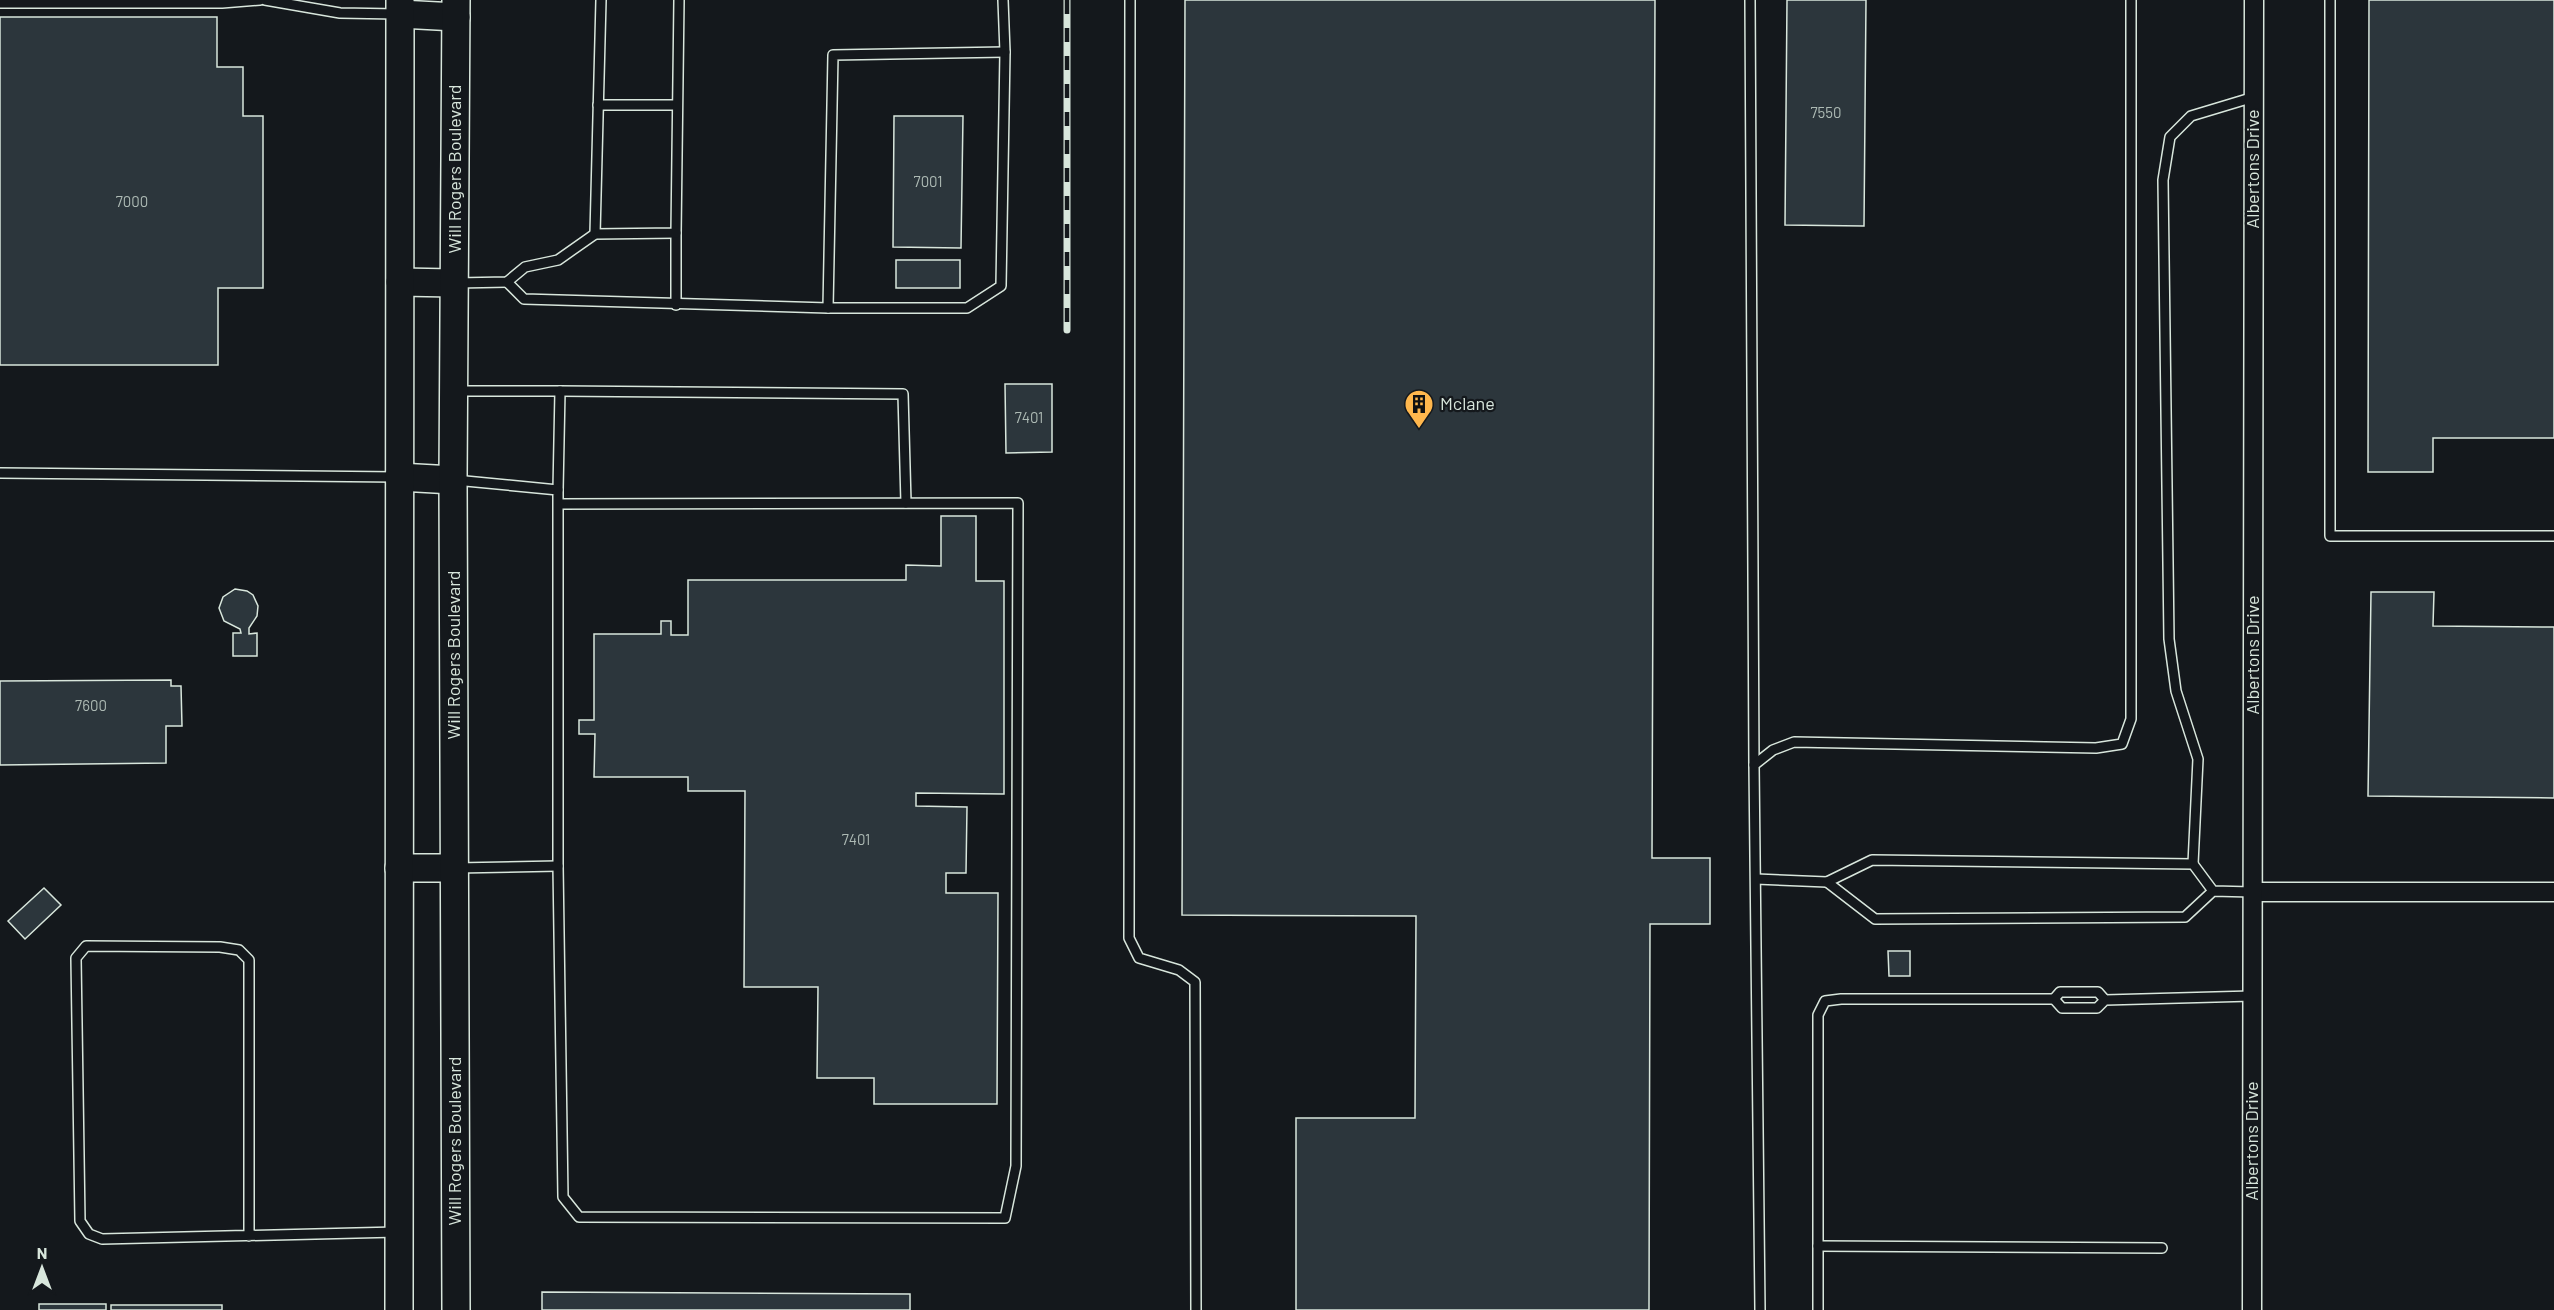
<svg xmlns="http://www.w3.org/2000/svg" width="2554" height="1310" font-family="Barlow,sans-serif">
	<rect width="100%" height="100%" fill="#14181c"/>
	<!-- building -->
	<g fill="#2c363c" stroke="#d8e6dc" stroke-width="1.5">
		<path d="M 1185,0 L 1655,0 L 1652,858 L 1710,858 L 1710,924 L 1650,924 L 1649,1310 L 1296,1310 L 1296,1118 L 1415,1118 L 1416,916 L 1182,915 Z"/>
		<path d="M 1787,0 L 1866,0 L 1864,226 L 1785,225 Z"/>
		<path d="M 2369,0 L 2554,0 L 2554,438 L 2433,438 L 2433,472 L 2368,472 Z"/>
		<path d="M 0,17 L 217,17 L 217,67 L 243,67 L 243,116 L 263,116 L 263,288 L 218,288 L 218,365 L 0,365 Z"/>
		<path d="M 894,116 L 963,116 L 961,248 L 893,247 Z"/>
		<rect x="896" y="260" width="64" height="28"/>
		<path d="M 1005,384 L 1052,384 L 1052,452 L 1006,453 Z"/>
		<path d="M 941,516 L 976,516 L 976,581 L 1004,581 L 1004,794 L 916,793 L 916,806 L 967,807 L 966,873 L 946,873 L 946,893 L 998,893 L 997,1104 L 874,1104 L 874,1078 L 817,1078 L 818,987 L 744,987 L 745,791 L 688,791 L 688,777 L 594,777 L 595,734 L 579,734 L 579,720 L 594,720 L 594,634 L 661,634 L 661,621 L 671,621 L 671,635 L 688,635 L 688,580 L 906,580 L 906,565 L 941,566 Z"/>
		<path d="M 235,589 L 247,591 L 253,595 L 258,606 L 257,616 L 249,628 L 249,634 L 257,633 L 257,656 L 233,656 L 233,633 L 241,633 L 240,629 L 224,621 L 219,608 L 223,597 Z"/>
		<path d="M 2371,592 L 2434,592 L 2433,626 L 2554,627 L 2554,798 L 2368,796 Z"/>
		<path d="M 171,680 L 171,686 L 181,686 L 182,726 L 166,726 L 166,763 L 0,765 L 0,681 Z"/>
		<path d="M 44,888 L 61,905 L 25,939 L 8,921 Z"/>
		<path d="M 1888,951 L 1910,951 L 1910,976 L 1889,976 Z"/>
		<path d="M 542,1292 L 910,1294 L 910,1310 L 542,1310 Z"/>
		<rect x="39" y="1304" width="67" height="6"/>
		<rect x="111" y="1305" width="111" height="5"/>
	</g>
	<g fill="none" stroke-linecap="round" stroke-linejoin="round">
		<!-- service casing -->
		<g stroke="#d8e6dc" stroke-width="12">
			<g id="service">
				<path d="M 265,0 L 340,13 L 397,14"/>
				<path d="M 1130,0 L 1129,938 L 1139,958 L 1179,970 L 1195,982 L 1196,1310"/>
				<path d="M 1750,0 L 1754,765"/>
				<path d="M 2330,0 L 2330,536 L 2554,536"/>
				<path d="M 0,3 L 222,3 L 260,0"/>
				<path d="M 598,105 L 677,105"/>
				<path d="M 676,233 L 676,305"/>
				<path d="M 595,234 L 601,0"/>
				<path d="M 507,282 L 524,299 L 828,308 L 967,308 L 1001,286 L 1005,52 L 1003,0"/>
				<path d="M 457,283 L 507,282 L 525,267 L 558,260 L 595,234 L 676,233 L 679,0"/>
				<path d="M 828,308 L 833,55 L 1005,52"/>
				<path d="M 456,391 L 560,391 L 558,490"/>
				<path d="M 560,391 L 903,394 L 906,503"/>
				<path d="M 0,473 L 397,477"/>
				<path d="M 455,480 L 558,490 L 558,866 L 563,1197 L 579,1217 L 1005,1218 L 1016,1166 L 1018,503 L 558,504"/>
				<path d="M 2193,864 L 2198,759 L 2176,691 L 2169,639 L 2163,180 L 2170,137 L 2191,116 L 2254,97"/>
				<path d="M 456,868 L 558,866"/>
				<path d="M 1756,879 L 1827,882"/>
				<path d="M 2213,891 L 2193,864 L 1872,860 L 1827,882 L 1875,919 L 2185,917 L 2213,891 L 2252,892"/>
				<path d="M 2105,1000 L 2097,1008 L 2062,1008 L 2054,999 L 2060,992 L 2098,992 L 2105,1000 L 2252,996"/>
				<path d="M 249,1236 L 249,960 L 239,950 L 220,947 L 86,946 L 76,958 L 80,1221 L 89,1234 L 102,1239 L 397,1232"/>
				<path d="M 1818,1246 L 2162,1248"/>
				<path d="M 1760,1310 L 1754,765 L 1773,750 L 1794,742 L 2096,748 L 2122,744 L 2131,719 L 2131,0"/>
				<path d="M 1818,1310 L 1818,1015 L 1825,1001 L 1841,999 L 2054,999"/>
			</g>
		</g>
		<!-- minor casing -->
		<g stroke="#d8e6dc" stroke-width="21">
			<g id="minor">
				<path d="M 2252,892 L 2554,892"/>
				<path d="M 2252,1310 L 2254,0"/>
			</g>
		</g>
		<!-- secondary casing -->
		<g stroke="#d8e6dc" stroke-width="30">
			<g id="secondary">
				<path d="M 400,14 L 456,17"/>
				<path d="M 400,282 L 454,283"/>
				<path d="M 399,477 L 453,480"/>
				<path d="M 399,868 L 454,868"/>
				<path d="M 399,1310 L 400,0"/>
				<path d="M 456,1310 L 453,480 L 456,0"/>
			</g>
		</g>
		<!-- service -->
		<use href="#service" stroke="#14181c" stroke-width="9"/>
		<!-- minor -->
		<use href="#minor" stroke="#14181c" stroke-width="18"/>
		<!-- secondary -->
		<use href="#secondary" stroke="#14181c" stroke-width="27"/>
		<!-- rail casing -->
		<g stroke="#d8e6dc" stroke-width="7">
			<path id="rail" d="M 1067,0 L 1067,330"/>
		</g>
		<!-- rail -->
		<use href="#rail" stroke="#14181c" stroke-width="4.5" stroke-dasharray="14" stroke-linecap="butt"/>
	</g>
	<!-- icons -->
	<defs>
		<g id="building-pin" transform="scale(1.5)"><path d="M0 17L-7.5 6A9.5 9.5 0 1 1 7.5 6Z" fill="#ffb74d" stroke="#14181c"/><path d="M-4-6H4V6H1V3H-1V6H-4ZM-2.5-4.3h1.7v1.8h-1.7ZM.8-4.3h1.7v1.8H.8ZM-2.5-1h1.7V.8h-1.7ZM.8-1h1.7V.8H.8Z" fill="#111"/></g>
	</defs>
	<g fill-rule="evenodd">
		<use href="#building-pin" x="1419" y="404"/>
	</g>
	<g text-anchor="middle" stroke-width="4.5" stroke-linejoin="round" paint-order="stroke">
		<!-- number labels -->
		<g font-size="15" fill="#adbab4">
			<text x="1826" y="118">7550</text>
			<text x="928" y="187">7001</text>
			<text x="132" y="207">7000</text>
			<text x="1029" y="423">7401</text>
			<text x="91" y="711">7600</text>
			<text x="856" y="845">7401</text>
		</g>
		<!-- street labels -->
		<g font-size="18" fill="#d8e6dc" stroke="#14181c">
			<text transform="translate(455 169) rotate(-90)" y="6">Will Rogers Boulevard</text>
			<text transform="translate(2253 169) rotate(-90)" y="6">Albertons Drive</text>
			<text transform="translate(454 655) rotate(-90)" y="6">Will Rogers Boulevard</text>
			<text transform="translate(2253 655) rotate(-90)" y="6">Albertons Drive</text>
			<text transform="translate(455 1141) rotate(-90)" y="6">Will Rogers Boulevard</text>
			<text transform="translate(2252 1141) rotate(-90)" y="6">Albertons Drive</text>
		</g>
		<!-- poi labels -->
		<g font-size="18" fill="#d8e6dc" stroke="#14181c" text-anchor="start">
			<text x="1440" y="410">Mclane</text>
		</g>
	</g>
	<!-- north arrow -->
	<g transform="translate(42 1268)" stroke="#14181c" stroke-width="4.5" paint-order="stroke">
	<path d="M0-4.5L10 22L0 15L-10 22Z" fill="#d8e6dc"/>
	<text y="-9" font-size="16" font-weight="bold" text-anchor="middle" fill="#d8e6dc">N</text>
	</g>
</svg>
